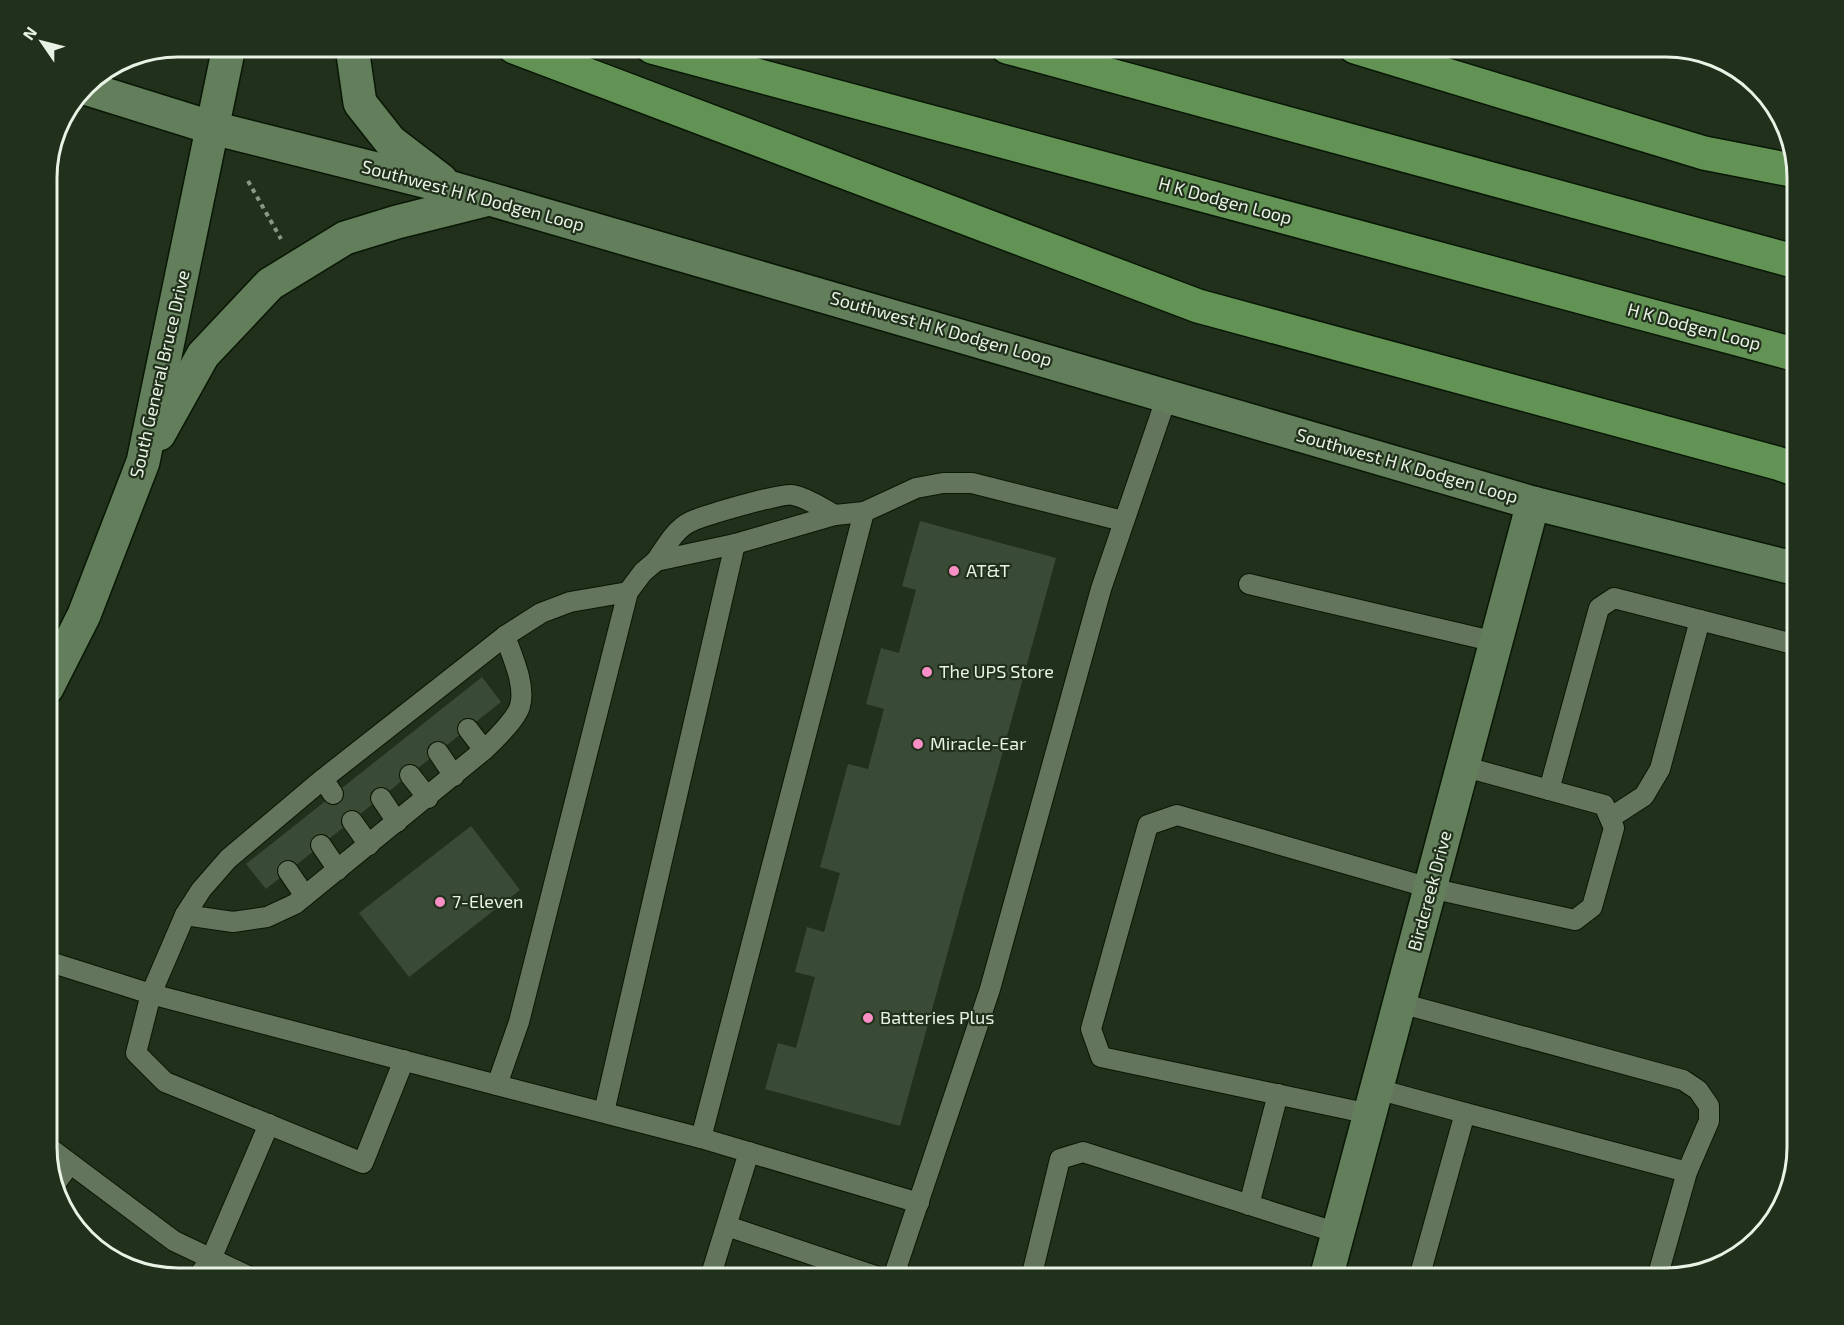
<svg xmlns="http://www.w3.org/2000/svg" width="1844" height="1325" font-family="'Exo 2',sans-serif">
	<rect width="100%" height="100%" fill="#20301b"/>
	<!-- building -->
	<g fill="#3a4b35">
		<path d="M 920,521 L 1056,558 L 900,1126 L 765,1089 L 778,1043 L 796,1048 L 815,977 L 795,972 L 807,927 L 824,932 L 840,873 L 820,867 L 848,764 L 868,769 L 884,709 L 866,704 L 881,648 L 899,653 L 916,590 L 902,586 Z"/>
		<path d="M 482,677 L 501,702 L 266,889 L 246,864 Z"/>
		<path d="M 471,826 L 520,890 L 409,977 L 359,913 Z"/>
	</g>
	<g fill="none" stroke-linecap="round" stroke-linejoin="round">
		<!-- lane casing -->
		<g stroke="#091705" stroke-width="22">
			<g id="lane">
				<path d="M 656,561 C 665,548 675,529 690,522 C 702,516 783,492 793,495 C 808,498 822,508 835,515"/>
				<path d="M 1249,584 L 1496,642"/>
				<path d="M 628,592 L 570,602 L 541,613 L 505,636 L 323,779 L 228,859 L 201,890 L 185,915 L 151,994 L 497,1085 L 519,1022 L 628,592 L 643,572 L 656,561 L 735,544 L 835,515 L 864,512 L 916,488 L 943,483 L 972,483 L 1123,521"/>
				<path d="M 468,729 L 484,750"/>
				<path d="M 438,752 L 454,776"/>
				<path d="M 410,775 L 428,798"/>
				<path d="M 323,779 L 333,794"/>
				<path d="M 1549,790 L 1599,608 L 1614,598 L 1797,645"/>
				<path d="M 381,798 L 397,822"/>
				<path d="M 1610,818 L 1644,796 L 1660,769 L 1700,620"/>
				<path d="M 352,821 L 369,845"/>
				<path d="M 321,845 L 338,870"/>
				<path d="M 288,871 L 305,896"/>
				<path d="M 185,915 L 233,922 L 267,917 L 295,904 L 484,750 C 493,742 517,718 520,706 C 526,685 512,656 505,636"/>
				<path d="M 47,961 L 151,994 L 136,1053 L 165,1082 L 363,1163 L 404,1060"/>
				<path d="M 1400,1003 L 1683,1080 L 1698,1090 L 1709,1106 L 1709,1121 L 1687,1172 L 1657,1278"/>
				<path d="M 497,1085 L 701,1138 L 919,1203"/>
				<path d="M 1377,1089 L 1465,1113 L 1419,1278"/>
				<path d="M 604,1112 L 735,544"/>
				<path d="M 1465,1113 L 1687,1172"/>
				<path d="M 1370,1114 L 1101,1057 L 1091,1029 L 1148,825 L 1177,815 L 1430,888 L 1575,920 L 1592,907 L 1614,828 L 1604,805 L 1462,766"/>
				<path d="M 701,1138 L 864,512"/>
				<path d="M 47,1146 L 174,1241 L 252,1278"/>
				<path d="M 55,1184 L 70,1164"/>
				<path d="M 1249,1205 L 1278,1094"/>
				<path d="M 727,1226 L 881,1278"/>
				<path d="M 197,1278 L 211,1259 L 269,1124"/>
				<path d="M 710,1278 L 749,1152"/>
				<path d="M 893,1278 L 990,989 L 1101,589 L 1167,396"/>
				<path d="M 1031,1278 L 1060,1159 L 1083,1152 L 1338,1233"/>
			</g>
		</g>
		<!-- secondary casing -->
		<g stroke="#091705" stroke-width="36">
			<g id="secondary">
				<path d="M 355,47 L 353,54 L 360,103 L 390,141 L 441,180"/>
				<path d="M 85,88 L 213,128 L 452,188 L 1533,503 L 1797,569"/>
				<path d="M 159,434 L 203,355 L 270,284 L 345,238 L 397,222 L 489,199"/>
				<path d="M 47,688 L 84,615 L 143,462 L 229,47"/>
				<path d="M 1326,1278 L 1533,503"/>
			</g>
		</g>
		<!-- highway casing -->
		<g stroke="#091705" stroke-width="36">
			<g id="highway">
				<path d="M 514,47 L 1198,306 L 1777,463 L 1797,470"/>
				<path d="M 652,47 L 1797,355"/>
				<path d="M 1007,47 L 1797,262"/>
				<path d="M 1355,47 L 1704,153 L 1796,171"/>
			</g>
		</g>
		<!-- path -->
		<path stroke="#8a9786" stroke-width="4" stroke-dasharray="4.5 4.5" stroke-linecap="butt" d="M 248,181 L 281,239"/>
		<!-- lane -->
		<use href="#lane" stroke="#63755d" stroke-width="20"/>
		<!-- secondary -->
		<use href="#secondary" stroke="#637e5a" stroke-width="33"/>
		<!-- highway -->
		<use href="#highway" stroke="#639354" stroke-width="33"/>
	</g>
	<!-- markers -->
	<g fill="#fa8fc6" stroke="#20301b" stroke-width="2">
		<circle cx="954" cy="571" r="6"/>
		<circle cx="927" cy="672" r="6"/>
		<circle cx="918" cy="744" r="6"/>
		<circle cx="440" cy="902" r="6"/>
		<circle cx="868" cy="1018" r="6"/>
	</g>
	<g text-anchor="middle" stroke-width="4.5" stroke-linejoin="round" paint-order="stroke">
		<!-- street labels -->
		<g font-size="18" fill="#e8f2e5" stroke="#20301b">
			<text transform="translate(473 196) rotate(15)" y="6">Southwest H K Dodgen Loop</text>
			<text transform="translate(1225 201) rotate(15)" y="6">H K Dodgen Loop</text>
			<text transform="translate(1694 327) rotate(15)" y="6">H K Dodgen Loop</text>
			<text transform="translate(941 329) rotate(16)" y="6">Southwest H K Dodgen Loop</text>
			<text transform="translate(160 374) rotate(-77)" y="6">South General Bruce Drive</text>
			<text transform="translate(1407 466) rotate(16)" y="6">Southwest H K Dodgen Loop</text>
			<text transform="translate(1430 891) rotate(-75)" y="6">Birdcreek Drive</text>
		</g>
		<!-- poi labels -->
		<g font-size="18" fill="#e8f2e5" stroke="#20301b" text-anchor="start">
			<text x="966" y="577">AT&amp;T</text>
			<text x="939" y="678">The UPS Store</text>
			<text x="930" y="750">Miracle-Ear</text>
			<text x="452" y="908">7-Eleven</text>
			<text x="880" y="1024">Batteries Plus</text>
		</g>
	</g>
	<!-- crop -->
	<path d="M0 0H1844V1325H0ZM178 57H1666A121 121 0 0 1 1787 178V1147A121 121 0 0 1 1666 1268H178A121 121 0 0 1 57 1147V178A121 121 0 0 1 178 57Z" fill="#20301b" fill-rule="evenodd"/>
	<path fill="none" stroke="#e8f2e5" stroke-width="3" d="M178 57H1666A121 121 0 0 1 1787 178V1147A121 121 0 0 1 1666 1268H178A121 121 0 0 1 57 1147V178A121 121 0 0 1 178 57Z"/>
	<!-- north arrow -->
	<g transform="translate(42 42) rotate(305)" stroke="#20301b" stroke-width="4.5" paint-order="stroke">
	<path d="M0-4.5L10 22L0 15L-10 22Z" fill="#e8f2e5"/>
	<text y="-9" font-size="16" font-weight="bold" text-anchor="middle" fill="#e8f2e5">N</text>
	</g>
</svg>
